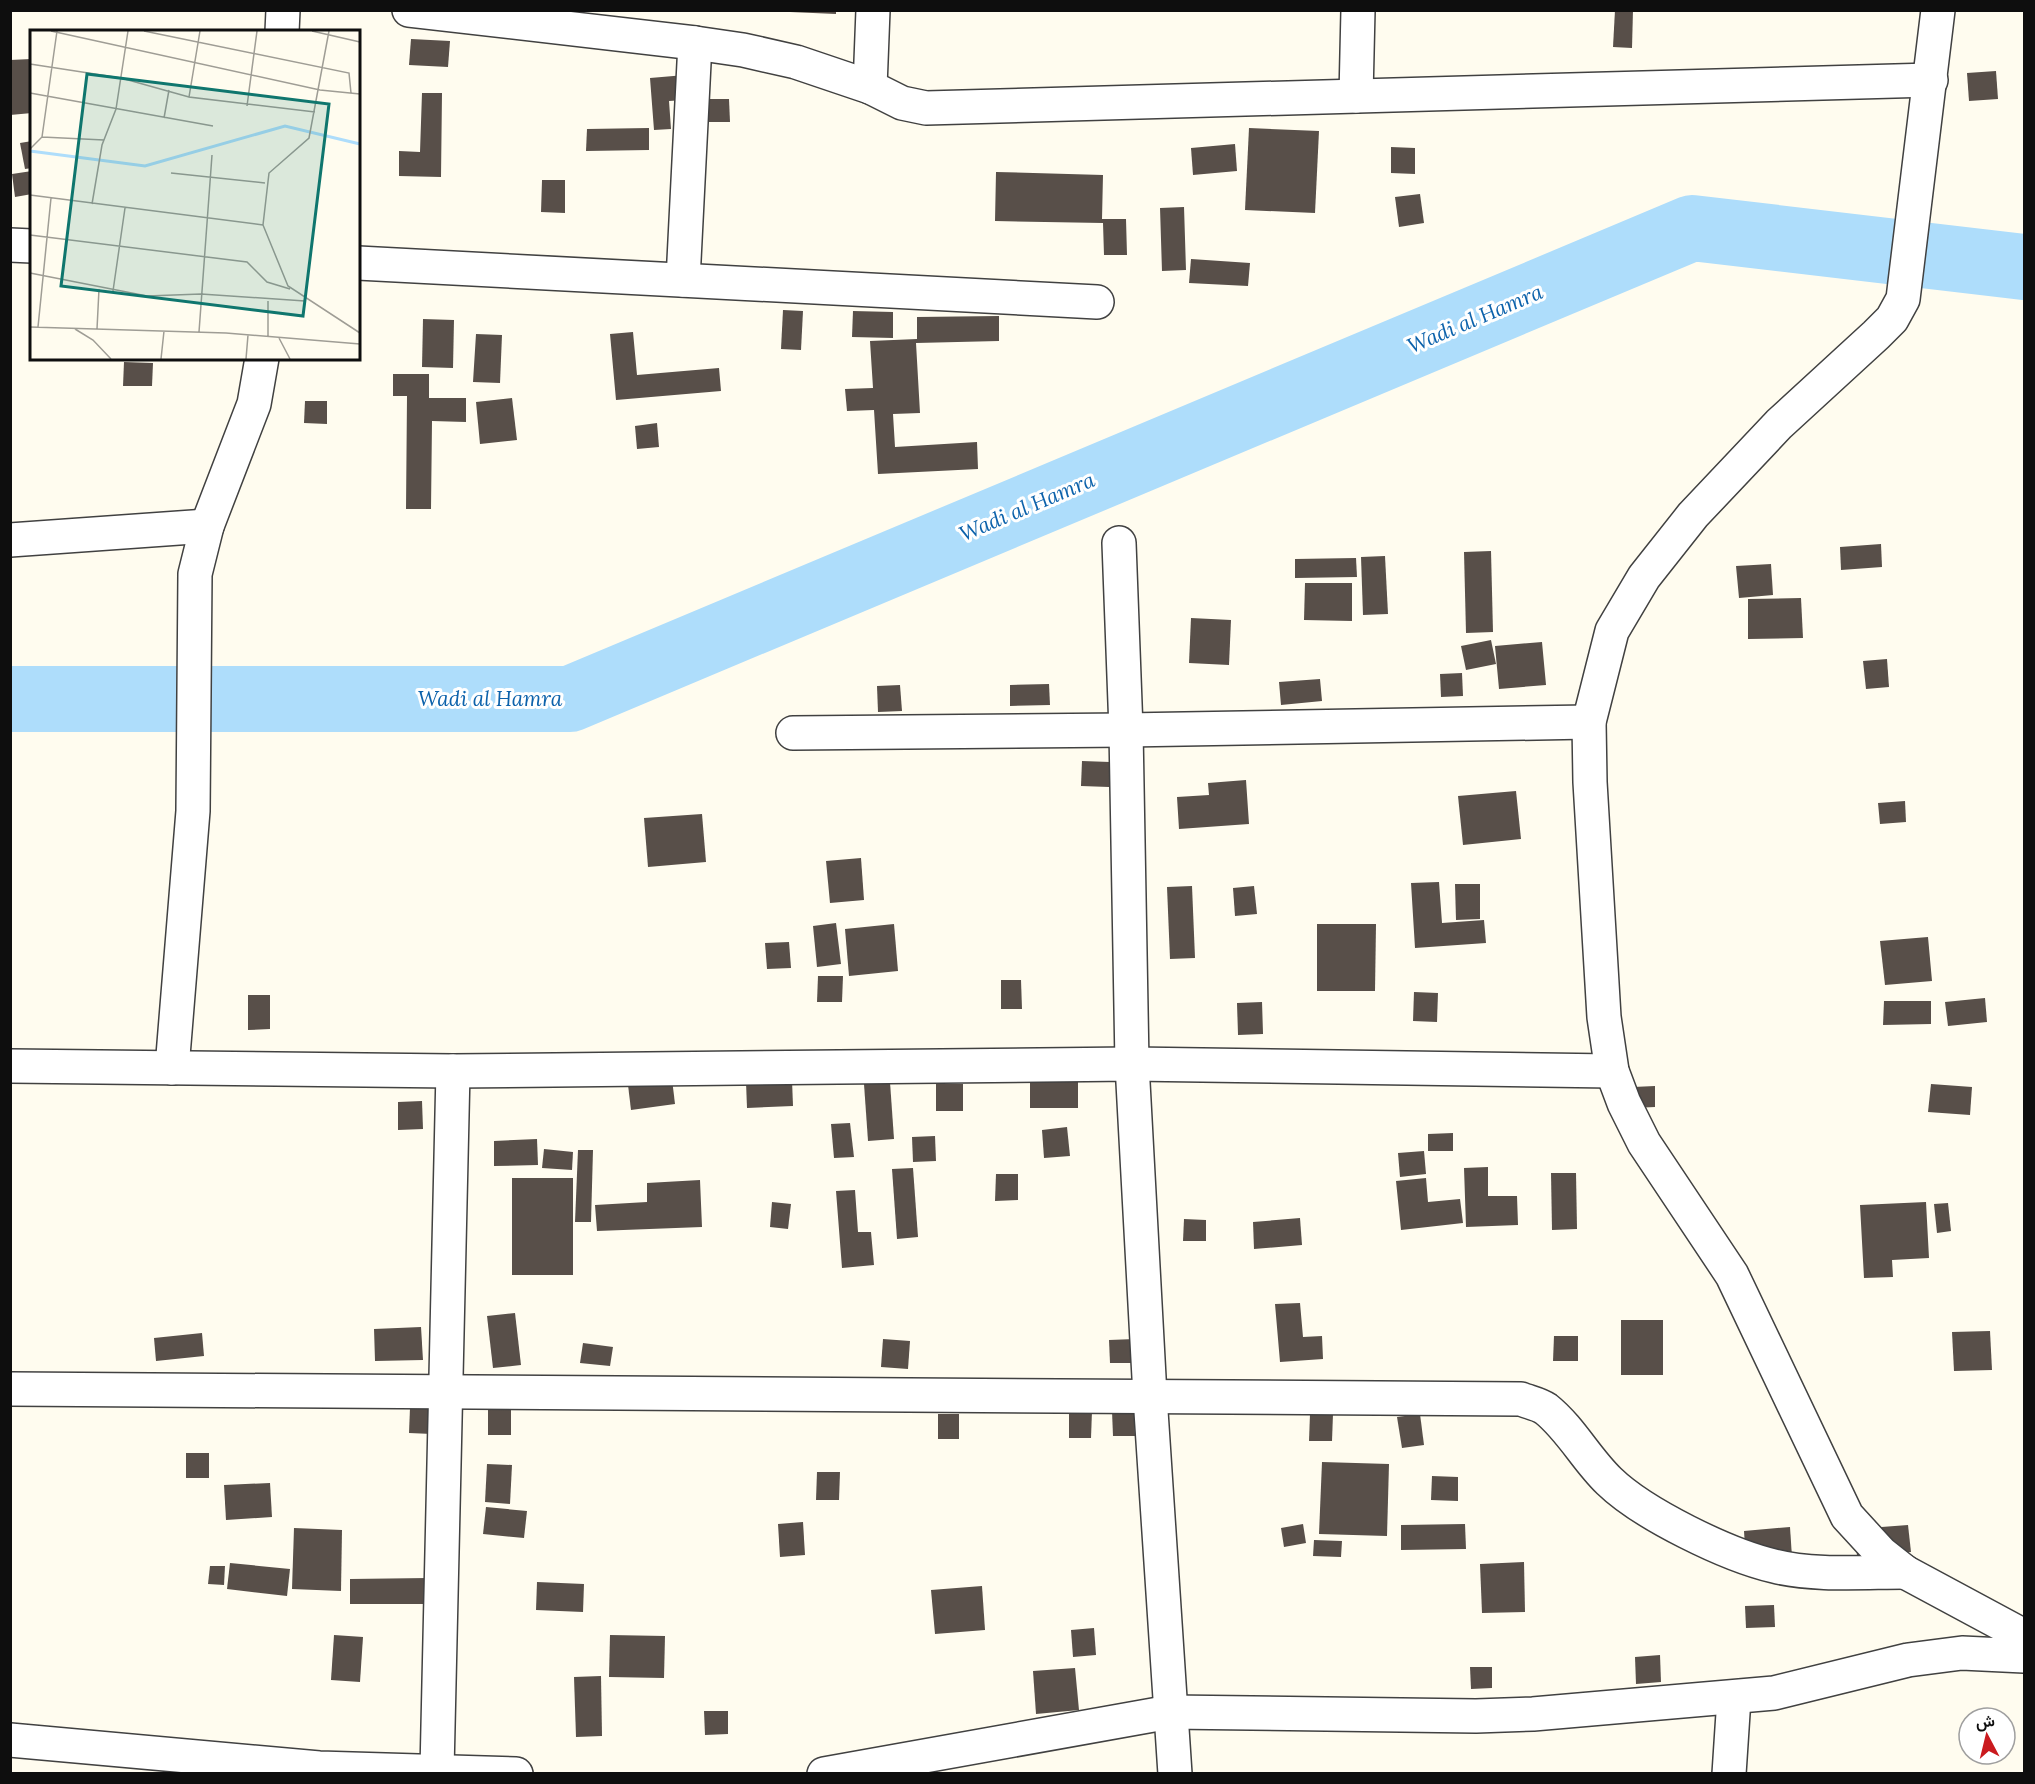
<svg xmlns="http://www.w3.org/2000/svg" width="2035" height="1784" font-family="Lora,Vazirmatn,serif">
	<rect width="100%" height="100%" fill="#fffcef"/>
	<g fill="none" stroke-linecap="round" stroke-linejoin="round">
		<!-- river -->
		<path stroke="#aeddfb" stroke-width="66" d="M 10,699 L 570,699 L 1692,228 L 2024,267"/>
	</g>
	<!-- building -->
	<g fill="#584f49">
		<path d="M 790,10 L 836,10 L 836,14 L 790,12 Z"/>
		<path d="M 1615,10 L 1633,10 L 1632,48 L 1613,47 Z"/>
		<path d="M 411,39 L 450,41 L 448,67 L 409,65 Z"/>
		<path d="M 31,59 L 32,113 L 10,115 L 10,60 Z"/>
		<path d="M 1996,71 L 1998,99 L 1969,101 L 1967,73 Z"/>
		<path d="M 697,74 L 699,99 L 669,101 L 671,129 L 654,130 L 650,78 Z"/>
		<path d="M 422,93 L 442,93 L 441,177 L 399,176 L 399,151 L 420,152 Z"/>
		<path d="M 705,99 L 729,99 L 730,122 L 706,122 Z"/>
		<path d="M 649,128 L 649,150 L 586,151 L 587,129 Z"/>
		<path d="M 1249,128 L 1319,131 L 1315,213 L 1245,210 Z"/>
		<path d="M 32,141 L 32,168 L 25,169 L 20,143 Z"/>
		<path d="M 1235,144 L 1237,171 L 1193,175 L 1191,148 Z"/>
		<path d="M 1391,147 L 1415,148 L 1415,174 L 1391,173 Z"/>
		<path d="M 32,171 L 32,194 L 15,197 L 12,174 Z"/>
		<path d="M 996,172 L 1103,175 L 1102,219 L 1126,219 L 1127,255 L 1104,255 L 1103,223 L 995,221 Z"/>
		<path d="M 542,180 L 565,180 L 565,213 L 541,212 Z"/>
		<path d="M 1420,194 L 1424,223 L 1399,227 L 1395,197 Z"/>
		<path d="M 1184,207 L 1186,270 L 1162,271 L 1160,208 Z"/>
		<path d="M 1191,259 L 1250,263 L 1248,286 L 1189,283 Z"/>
		<path d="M 783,310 L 803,311 L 801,350 L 781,349 Z"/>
		<path d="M 853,311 L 893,312 L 893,338 L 852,337 Z"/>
		<path d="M 999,316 L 999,341 L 916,343 L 920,413 L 893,414 L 895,447 L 977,442 L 978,469 L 878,474 L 874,410 L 847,411 L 845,389 L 873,388 L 870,341 L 917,339 L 917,317 Z"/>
		<path d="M 423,319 L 454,320 L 453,368 L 422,367 Z"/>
		<path d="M 633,332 L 637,375 L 719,368 L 721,391 L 616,400 L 610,334 Z"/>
		<path d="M 476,334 L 502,335 L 500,383 L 473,382 Z"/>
		<path d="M 124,362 L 153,363 L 152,386 L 123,386 Z"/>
		<path d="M 393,374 L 429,374 L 429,398 L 466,398 L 466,422 L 432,421 L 431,509 L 406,509 L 407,396 L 393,396 Z"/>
		<path d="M 512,398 L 517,440 L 480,444 L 476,402 Z"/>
		<path d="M 305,401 L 327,401 L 327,424 L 304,423 Z"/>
		<path d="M 657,423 L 659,447 L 637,449 L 635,426 Z"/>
		<path d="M 1881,544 L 1882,567 L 1841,570 L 1840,547 Z"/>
		<path d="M 1491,551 L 1493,632 L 1466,633 L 1464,552 Z"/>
		<path d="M 1385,556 L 1388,614 L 1363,615 L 1361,557 Z"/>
		<path d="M 1356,558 L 1357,577 L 1295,578 L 1295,559 Z"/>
		<path d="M 1771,564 L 1773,595 L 1739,598 L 1736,566 Z"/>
		<path d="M 1305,583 L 1352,583 L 1352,621 L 1304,620 Z"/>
		<path d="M 1801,598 L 1803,638 L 1748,639 L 1748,599 Z"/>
		<path d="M 1191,618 L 1231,620 L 1229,665 L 1189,663 Z"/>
		<path d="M 1491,640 L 1496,664 L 1466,670 L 1461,646 Z"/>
		<path d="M 1542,642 L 1546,685 L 1499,689 L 1495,646 Z"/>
		<path d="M 1887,659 L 1889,687 L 1866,689 L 1863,661 Z"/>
		<path d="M 1462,673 L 1463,696 L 1441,697 L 1440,674 Z"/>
		<path d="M 1320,679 L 1322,701 L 1281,705 L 1279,682 Z"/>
		<path d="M 1049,684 L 1050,705 L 1010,706 L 1010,685 Z"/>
		<path d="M 900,685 L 902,711 L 878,712 L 877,686 Z"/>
		<path d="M 1082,761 L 1110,762 L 1109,787 L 1081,786 Z"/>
		<path d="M 1246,780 L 1249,824 L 1179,829 L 1177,797 L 1209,795 L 1208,783 Z"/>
		<path d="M 1516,791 L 1521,839 L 1463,845 L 1458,796 Z"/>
		<path d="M 1905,801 L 1906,822 L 1880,824 L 1878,803 Z"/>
		<path d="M 702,814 L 706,862 L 648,867 L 644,818 Z"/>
		<path d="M 861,858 L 864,900 L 830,903 L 826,861 Z"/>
		<path d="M 1439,882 L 1442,923 L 1484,920 L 1486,943 L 1415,948 L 1411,883 Z"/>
		<path d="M 1455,884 L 1480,884 L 1480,919 L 1456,920 Z"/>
		<path d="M 1192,886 L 1195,958 L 1170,959 L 1167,887 Z"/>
		<path d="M 1254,886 L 1257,914 L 1235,916 L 1233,888 Z"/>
		<path d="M 836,923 L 841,964 L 817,967 L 813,926 Z"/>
		<path d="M 894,924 L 898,971 L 849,976 L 845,929 Z"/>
		<path d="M 1317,924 L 1376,924 L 1375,991 L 1317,991 Z"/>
		<path d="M 1928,937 L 1932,981 L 1885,985 L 1880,941 Z"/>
		<path d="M 789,942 L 791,968 L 767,969 L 765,943 Z"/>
		<path d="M 818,976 L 843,976 L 842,1002 L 817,1002 Z"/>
		<path d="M 1001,980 L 1021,980 L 1022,1009 L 1001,1009 Z"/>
		<path d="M 1414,992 L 1438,993 L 1437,1022 L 1413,1021 Z"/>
		<path d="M 248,995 L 270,995 L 270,1029 L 248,1030 Z"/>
		<path d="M 1985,998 L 1987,1022 L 1948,1026 L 1945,1002 Z"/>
		<path d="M 1884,1001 L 1931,1001 L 1931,1024 L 1883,1025 Z"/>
		<path d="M 1262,1002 L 1263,1034 L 1238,1035 L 1237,1003 Z"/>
		<path d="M 672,1079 L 675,1104 L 631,1110 L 628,1085 Z"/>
		<path d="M 1030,1079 L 1078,1080 L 1078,1108 L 1030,1108 Z"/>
		<path d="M 792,1080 L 793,1106 L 747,1108 L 746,1082 Z"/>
		<path d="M 890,1082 L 894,1139 L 868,1141 L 864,1084 Z"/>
		<rect x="936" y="1084" width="27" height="27"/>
		<path d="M 1931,1084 L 1972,1087 L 1970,1115 L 1928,1112 Z"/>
		<path d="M 1655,1086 L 1655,1107 L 1633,1108 L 1633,1087 Z"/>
		<path d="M 422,1101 L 423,1129 L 398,1130 L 398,1102 Z"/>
		<path d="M 850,1123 L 854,1157 L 834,1158 L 831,1124 Z"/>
		<path d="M 1067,1127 L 1070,1156 L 1044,1158 L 1042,1130 Z"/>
		<path d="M 1453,1133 L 1453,1151 L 1428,1151 L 1428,1134 Z"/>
		<path d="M 935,1136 L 936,1161 L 913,1162 L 912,1137 Z"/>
		<path d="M 537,1139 L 538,1165 L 494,1166 L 494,1141 Z"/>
		<path d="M 544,1149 L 573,1152 L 572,1170 L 542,1168 Z"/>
		<path d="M 578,1150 L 593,1150 L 591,1222 L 575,1222 Z"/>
		<path d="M 1424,1151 L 1426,1174 L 1400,1177 L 1398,1153 Z"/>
		<path d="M 1488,1167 L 1488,1196 L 1517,1196 L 1518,1225 L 1466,1227 L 1464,1168 Z"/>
		<path d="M 913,1168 L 918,1237 L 897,1239 L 892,1169 Z"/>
		<path d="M 1551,1173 L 1576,1173 L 1577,1229 L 1552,1230 Z"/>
		<path d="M 996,1174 L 1018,1174 L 1018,1200 L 995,1201 Z"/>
		<rect x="512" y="1178" width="61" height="97"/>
		<path d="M 1426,1178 L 1428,1202 L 1460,1199 L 1463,1223 L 1401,1230 L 1396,1181 Z"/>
		<path d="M 700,1180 L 702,1227 L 597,1231 L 595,1205 L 647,1202 L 647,1183 Z"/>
		<path d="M 855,1190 L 858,1232 L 871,1232 L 874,1265 L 842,1268 L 836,1191 Z"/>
		<path d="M 772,1202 L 791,1204 L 788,1229 L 770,1227 Z"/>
		<path d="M 1926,1202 L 1929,1258 L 1892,1260 L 1893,1277 L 1864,1278 L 1860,1205 Z"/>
		<path d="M 1948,1203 L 1951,1231 L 1937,1233 L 1934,1204 Z"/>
		<path d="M 1300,1218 L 1302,1245 L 1254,1249 L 1253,1222 Z"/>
		<path d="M 1184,1219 L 1206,1220 L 1206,1241 L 1183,1241 Z"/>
		<path d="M 1300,1303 L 1303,1337 L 1322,1336 L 1323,1359 L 1280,1362 L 1275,1304 Z"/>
		<path d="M 515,1313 L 521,1365 L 493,1368 L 487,1316 Z"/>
		<rect x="1621" y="1320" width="42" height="55"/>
		<path d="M 421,1327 L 423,1360 L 375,1361 L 374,1329 Z"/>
		<path d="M 1990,1331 L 1992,1370 L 1954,1371 L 1952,1332 Z"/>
		<path d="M 202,1333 L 204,1356 L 156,1361 L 154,1338 Z"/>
		<path d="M 1554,1336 L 1578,1336 L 1578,1361 L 1553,1361 Z"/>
		<path d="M 883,1339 L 910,1341 L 908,1369 L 881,1367 Z"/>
		<path d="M 1135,1339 L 1136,1363 L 1110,1363 L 1109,1340 Z"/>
		<path d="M 583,1343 L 613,1347 L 610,1366 L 580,1363 Z"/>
		<path d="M 410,1408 L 433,1408 L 432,1434 L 409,1433 Z"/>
		<rect x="488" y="1409" width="23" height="26"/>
		<path d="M 1092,1411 L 1091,1438 L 1069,1438 L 1069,1412 Z"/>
		<path d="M 1112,1411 L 1134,1411 L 1135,1436 L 1113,1436 Z"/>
		<rect x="938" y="1414" width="21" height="25"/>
		<path d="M 1310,1414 L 1333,1414 L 1332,1441 L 1309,1441 Z"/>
		<path d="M 1420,1414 L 1424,1445 L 1402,1448 L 1397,1417 Z"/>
		<rect x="186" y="1453" width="23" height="25"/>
		<path d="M 1322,1462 L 1389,1464 L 1387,1536 L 1319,1534 Z"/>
		<path d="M 487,1464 L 512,1465 L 510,1504 L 485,1502 Z"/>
		<path d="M 817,1472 L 840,1472 L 839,1500 L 816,1500 Z"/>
		<path d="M 1432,1476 L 1458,1477 L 1458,1501 L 1431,1500 Z"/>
		<path d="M 270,1483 L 272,1517 L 226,1520 L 224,1485 Z"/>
		<path d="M 486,1507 L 527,1511 L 524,1538 L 483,1534 Z"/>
		<path d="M 803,1522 L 805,1555 L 780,1557 L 778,1524 Z"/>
		<path d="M 1303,1524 L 1306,1543 L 1284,1547 L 1281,1528 Z"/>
		<path d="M 1465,1524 L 1466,1549 L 1401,1550 L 1401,1525 Z"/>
		<path d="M 1908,1525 L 1911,1552 L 1857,1556 L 1855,1529 Z"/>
		<path d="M 1790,1527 L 1792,1557 L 1746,1561 L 1744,1531 Z"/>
		<path d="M 294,1528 L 342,1530 L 341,1591 L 292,1589 Z"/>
		<path d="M 1314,1540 L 1342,1541 L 1341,1557 L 1313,1556 Z"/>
		<path d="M 1524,1562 L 1525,1612 L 1482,1613 L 1480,1564 Z"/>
		<path d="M 230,1563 L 290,1569 L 287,1596 L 227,1589 Z"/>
		<path d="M 210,1566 L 225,1566 L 224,1585 L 208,1584 Z"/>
		<path d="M 428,1578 L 429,1604 L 350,1604 L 350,1579 Z"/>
		<path d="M 537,1582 L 584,1584 L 583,1612 L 536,1610 Z"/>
		<path d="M 982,1586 L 985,1630 L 935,1634 L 931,1590 Z"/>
		<path d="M 1774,1605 L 1775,1627 L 1746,1628 L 1745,1606 Z"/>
		<path d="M 1094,1628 L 1096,1655 L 1073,1657 L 1071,1630 Z"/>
		<path d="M 334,1635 L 363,1637 L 360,1682 L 331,1680 Z"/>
		<path d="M 610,1635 L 665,1636 L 664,1678 L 609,1677 Z"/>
		<path d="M 1660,1655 L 1661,1682 L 1636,1684 L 1635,1657 Z"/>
		<path d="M 1470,1667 L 1492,1667 L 1492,1688 L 1471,1689 Z"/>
		<path d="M 1075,1668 L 1079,1710 L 1036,1714 L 1033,1671 Z"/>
		<path d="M 601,1676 L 602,1736 L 576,1737 L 574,1677 Z"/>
		<path d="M 704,1711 L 728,1711 L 728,1734 L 705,1735 Z"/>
	</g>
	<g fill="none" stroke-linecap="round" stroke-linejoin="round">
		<!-- minor casing -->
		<g stroke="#414141" stroke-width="36">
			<g id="minor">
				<path d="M 409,10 L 695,43 L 743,50 L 796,62 L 870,87"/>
				<path d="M 873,10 L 870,87 L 902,103 L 926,108 L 1931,80"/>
				<path d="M 1938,10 L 1903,299 L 1892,319 L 1876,335 L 1779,424 L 1693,515 L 1644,577 L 1612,631 L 1589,722 L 1590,782 L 1604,1017 L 1612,1071 L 1624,1103 L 1644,1143 L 1732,1275 L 1847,1516 L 1881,1553 L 1905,1572 L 2024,1636"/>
				<path d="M 282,32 L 283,10"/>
				<path d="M 1356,96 L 1358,10"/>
				<path d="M 10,245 L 32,246"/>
				<path d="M 358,263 L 1097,302"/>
				<path d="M 683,280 L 695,43"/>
				<path d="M 10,540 L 207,526"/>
				<path d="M 1119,543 L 1126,730 L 1132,1064 L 1150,1396 L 1175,1774"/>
				<path d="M 793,733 L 1126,730 L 1589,722"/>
				<path d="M 10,1066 L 453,1071 L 1132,1064 L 1612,1071"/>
				<path d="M 172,1068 L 193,811 L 195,574 L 207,526 L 254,404 L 262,358"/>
				<path d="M 10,1389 L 1521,1399 C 1528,1402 1539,1404 1546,1409 C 1571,1429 1586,1459 1609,1481 C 1643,1514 1727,1555 1774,1566 C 1813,1576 1865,1572 1905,1572"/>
				<path d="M 10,1740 L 319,1768 L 516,1774"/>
				<path d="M 437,1770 L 453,1071"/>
				<path d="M 824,1774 L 1170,1712 L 1476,1716 L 1533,1714 L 1774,1693 L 1908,1660 L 1962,1653 L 2024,1656"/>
				<path d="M 1729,1774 L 1734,1698"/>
			</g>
		</g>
		<!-- minor -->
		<use href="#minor" stroke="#fff" stroke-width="33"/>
	</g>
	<g text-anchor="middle" stroke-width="6" stroke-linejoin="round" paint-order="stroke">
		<!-- water labels -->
		<g font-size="21" font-style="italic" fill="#0c62ab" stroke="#fff">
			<text transform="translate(1475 319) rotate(-23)" y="7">Wadi al Hamra</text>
			<text transform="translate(1027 507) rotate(-23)" y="7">Wadi al Hamra</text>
			<text x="490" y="706">Wadi al Hamra</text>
		</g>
	</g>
	<!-- overview -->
	<g transform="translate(30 30)">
		<rect width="330" height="330" fill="#fffcef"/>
		<path fill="none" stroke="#aeddfb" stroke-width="3" d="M 0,121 L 115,136 L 255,96 L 330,114"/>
		<path fill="none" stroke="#9f9d95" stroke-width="1.5" d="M 21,1 L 290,60 L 330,64M 114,1 L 319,43 L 321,63M 170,1 L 159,67 L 285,82M 282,1 L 330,12M 299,1 L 279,108 L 239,143 L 233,195 L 258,256 L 330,303M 0,34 L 91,48 L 159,67M 0,63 L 183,96M 217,76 L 227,1M 134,88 L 139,60M 12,107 L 74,110M 0,119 L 12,107 L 27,1M 141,143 L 235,153M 0,165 L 233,195M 62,174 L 72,115 L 86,79 L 98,1M 0,205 L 217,232 L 237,252 L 260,259M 0,243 L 117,266 L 171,264 L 275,271M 83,261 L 95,178M 238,271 L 238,307M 0,297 L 196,303 L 330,314M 8,297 L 21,168M 45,299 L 63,310 L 81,329M 67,299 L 69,259M 169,302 L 182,125M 249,308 L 260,329M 131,329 L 134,301M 216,329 L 218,305"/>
		<path fill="#0f766e" fill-opacity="0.15" stroke="#0f766e" stroke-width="3" d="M 57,44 L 299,74 L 273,286 L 31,256 Z"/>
		<rect width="330" height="330" fill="none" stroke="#0e0e0e" stroke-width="3"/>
	</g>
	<!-- border -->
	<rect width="2035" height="1784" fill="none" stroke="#0e0e0e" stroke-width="24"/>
	<!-- north arrow -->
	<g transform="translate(1987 1736) rotate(353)"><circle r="28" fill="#ffffff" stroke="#9f9f9f" stroke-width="1.5"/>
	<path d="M0-4.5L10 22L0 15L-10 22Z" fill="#ca1a1e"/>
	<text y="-9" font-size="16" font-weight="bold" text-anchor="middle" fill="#0e0e0e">ش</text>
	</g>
</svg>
